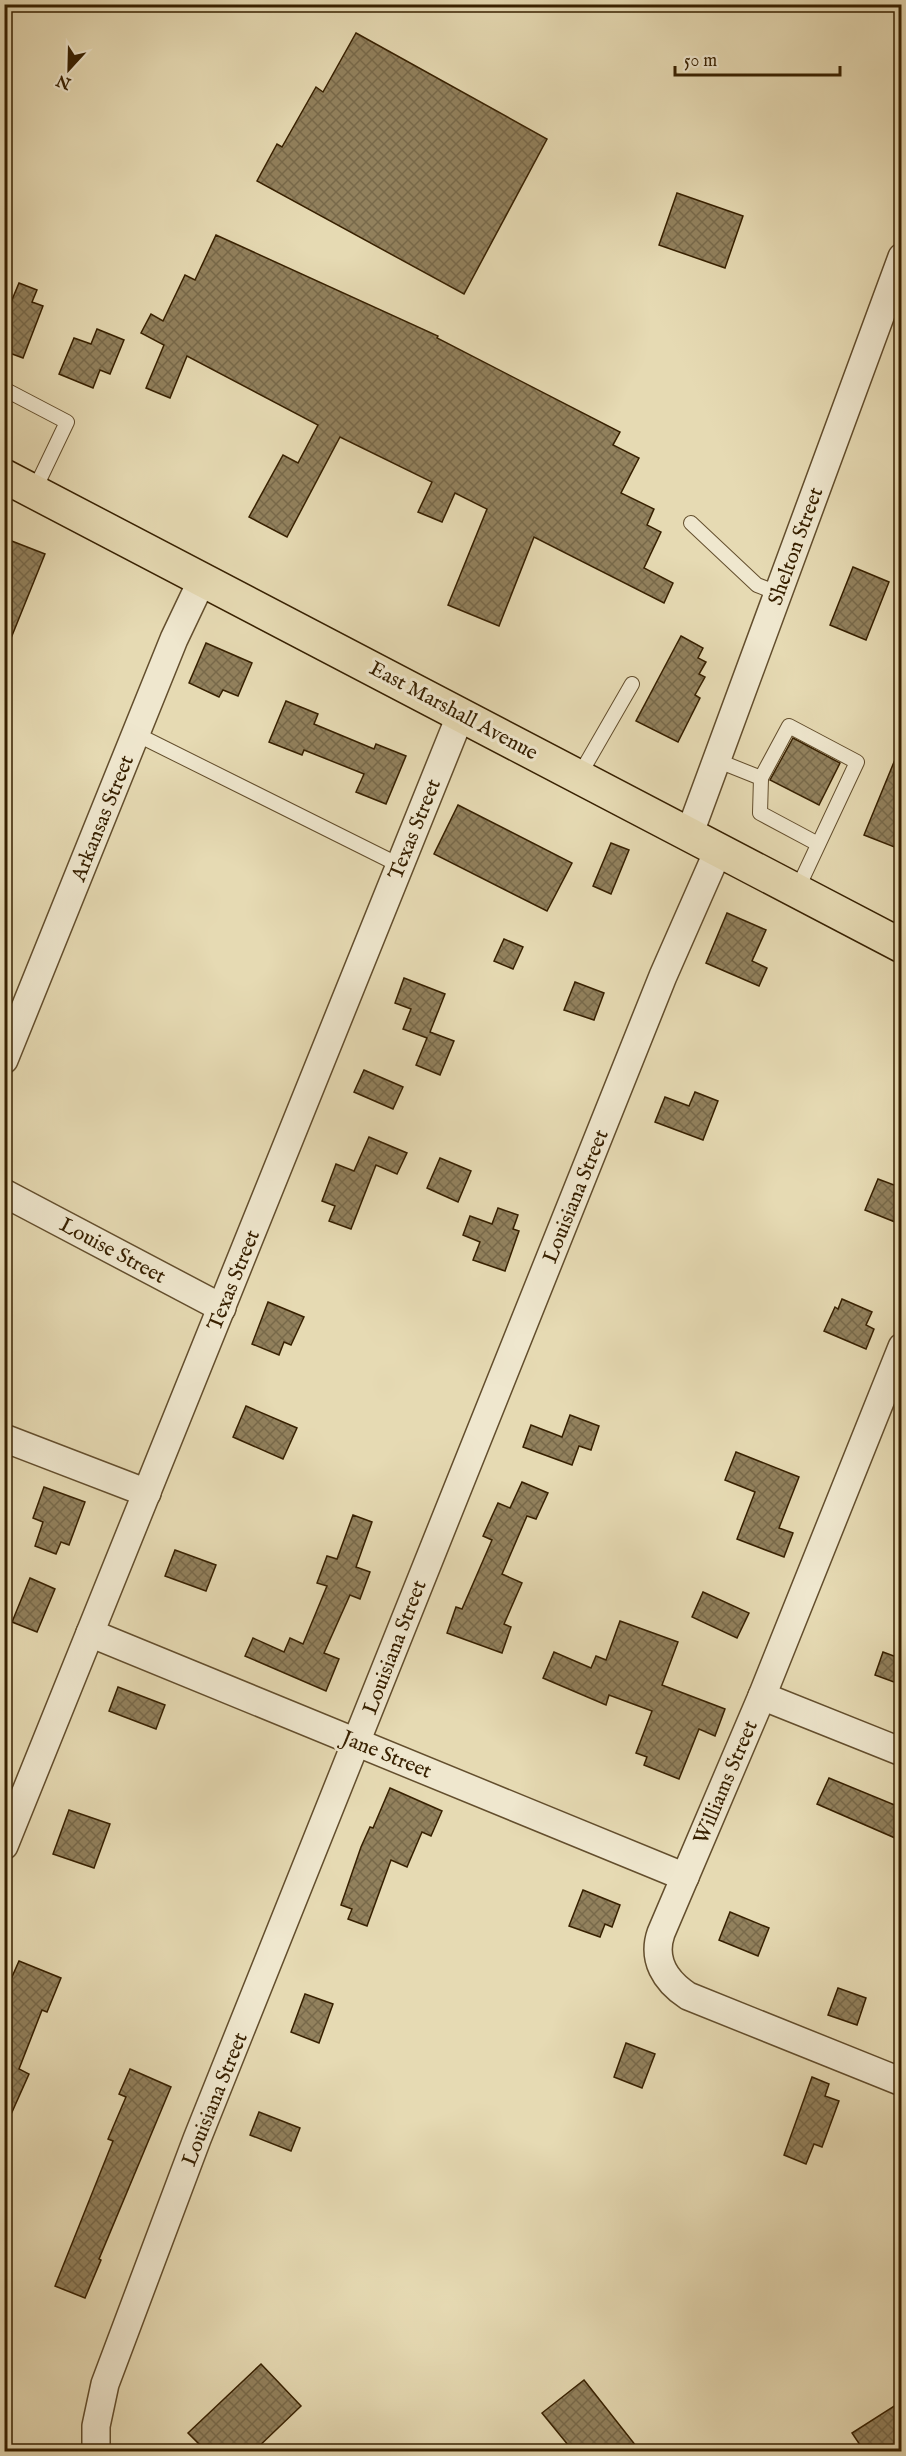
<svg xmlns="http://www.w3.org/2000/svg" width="906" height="2456" font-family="'IM FELL English',serif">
	<defs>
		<pattern id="building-cross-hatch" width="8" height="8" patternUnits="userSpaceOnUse" patternTransform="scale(1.5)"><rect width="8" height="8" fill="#92815d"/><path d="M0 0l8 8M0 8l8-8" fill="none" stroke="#78694a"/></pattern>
	</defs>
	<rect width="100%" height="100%" fill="#e6dab3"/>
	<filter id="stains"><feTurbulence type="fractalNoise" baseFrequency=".00333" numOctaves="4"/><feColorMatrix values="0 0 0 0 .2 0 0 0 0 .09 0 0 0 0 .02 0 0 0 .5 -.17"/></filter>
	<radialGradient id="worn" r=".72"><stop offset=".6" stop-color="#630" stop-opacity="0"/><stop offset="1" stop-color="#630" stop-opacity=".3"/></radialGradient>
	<!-- building -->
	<g fill="url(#building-cross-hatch)" stroke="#372000" stroke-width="1.5">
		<path d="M 356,33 L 547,139 L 464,294 L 257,181 L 277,144 L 282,147 L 316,87 L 323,92 Z"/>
		<path d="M 677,193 L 743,216 L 725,268 L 659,245 Z"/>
		<path d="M 216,235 L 438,336 L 437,338 L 620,432 L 613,445 L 639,458 L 621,493 L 654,509 L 647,525 L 661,532 L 644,568 L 673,583 L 664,603 L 534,537 L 499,626 L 448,605 L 487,509 L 455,493 L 442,522 L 418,512 L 432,482 L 340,437 L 287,537 L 249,517 L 283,455 L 298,463 L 318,425 L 187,356 L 170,398 L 146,388 L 164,345 L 141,333 L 151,314 L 163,321 L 185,275 L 195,280 Z"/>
		<path d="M 19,283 L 37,290 L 32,302 L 43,306 L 23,358 L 4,351 L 4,319 Z"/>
		<path d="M 97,329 L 124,340 L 110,374 L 100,370 L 93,388 L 59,374 L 74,338 L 91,344 Z"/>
		<path d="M 4,538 L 45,554 L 5,653 L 4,653 Z"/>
		<path d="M 853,567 L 889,582 L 866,640 L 830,625 Z"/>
		<path d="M 681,636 L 703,648 L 698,658 L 706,662 L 699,674 L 705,677 L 695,695 L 700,698 L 678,742 L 636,721 Z"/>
		<path d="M 206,643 L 252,663 L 238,696 L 223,690 L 219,697 L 189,683 Z"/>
		<path d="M 286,701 L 318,714 L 314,724 L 374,749 L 376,744 L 406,756 L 386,804 L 356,792 L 364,774 L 304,750 L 302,755 L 269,742 Z"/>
		<path d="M 793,738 L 840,763 L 819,805 L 770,780 Z"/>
		<path d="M 901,745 L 902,745 L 902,850 L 864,835 Z"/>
		<path d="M 458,805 L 572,863 L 547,911 L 434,854 Z"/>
		<path d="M 611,843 L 629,850 L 611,894 L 593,886 Z"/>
		<path d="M 727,913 L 766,930 L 752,961 L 767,968 L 759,986 L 706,963 Z"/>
		<path d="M 504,939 L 523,947 L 513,969 L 494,961 Z"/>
		<path d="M 404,978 L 445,994 L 430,1032 L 454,1041 L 440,1075 L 416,1065 L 427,1038 L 403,1029 L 411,1009 L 395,1003 Z"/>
		<path d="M 575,982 L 604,993 L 594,1020 L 564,1010 Z"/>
		<path d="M 364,1070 L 403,1087 L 393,1109 L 354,1092 Z"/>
		<path d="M 695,1092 L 718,1101 L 703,1140 L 655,1122 L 665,1097 L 689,1106 Z"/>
		<path d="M 369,1137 L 407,1153 L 397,1174 L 376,1165 L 351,1229 L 329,1221 L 335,1206 L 322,1201 L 336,1164 L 354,1171 Z"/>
		<path d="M 440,1158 L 471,1171 L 458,1202 L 427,1188 Z"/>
		<path d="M 878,1179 L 902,1188 L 902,1206 L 895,1222 L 865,1210 Z"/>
		<path d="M 498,1208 L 518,1215 L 513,1229 L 519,1231 L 505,1271 L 473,1260 L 480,1242 L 463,1235 L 470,1216 L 492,1224 Z"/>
		<path d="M 842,1299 L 872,1312 L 866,1325 L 874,1329 L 866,1349 L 824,1331 L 835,1307 L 838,1309 Z"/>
		<path d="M 268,1302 L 304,1317 L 291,1345 L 284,1342 L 279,1355 L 252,1344 Z"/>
		<path d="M 246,1406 L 297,1428 L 283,1459 L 233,1437 Z"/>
		<path d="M 570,1415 L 599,1426 L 591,1450 L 579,1446 L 572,1465 L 523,1447 L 531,1425 L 562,1437 Z"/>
		<path d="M 736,1452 L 799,1477 L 779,1528 L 793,1533 L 784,1557 L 737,1539 L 755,1492 L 725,1480 Z"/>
		<path d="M 522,1482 L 548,1493 L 536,1519 L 527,1516 L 502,1574 L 522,1583 L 504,1624 L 511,1627 L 502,1653 L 447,1633 L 456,1607 L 462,1609 L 492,1540 L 483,1536 L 498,1503 L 510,1508 Z"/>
		<path d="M 44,1487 L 85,1502 L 69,1545 L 61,1542 L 56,1554 L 35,1546 L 43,1522 L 33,1518 Z"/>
		<path d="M 353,1515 L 372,1522 L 356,1567 L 370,1572 L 360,1599 L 350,1595 L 324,1653 L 339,1659 L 326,1691 L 245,1656 L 253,1638 L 284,1652 L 290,1638 L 303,1644 L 327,1586 L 317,1583 L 327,1556 L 337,1559 Z"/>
		<path d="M 175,1550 L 216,1565 L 206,1591 L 165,1576 Z"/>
		<path d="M 30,1578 L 55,1589 L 37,1632 L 12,1622 Z"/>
		<path d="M 703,1592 L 749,1613 L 737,1638 L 692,1617 Z"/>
		<path d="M 620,1621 L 678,1642 L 662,1685 L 725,1709 L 715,1736 L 699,1729 L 679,1779 L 644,1765 L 647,1757 L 636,1753 L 652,1711 L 609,1695 L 606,1705 L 543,1678 L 554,1652 L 591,1668 L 596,1656 L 606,1660 Z"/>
		<path d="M 883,1652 L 902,1659 L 902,1685 L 875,1675 Z"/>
		<path d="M 118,1687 L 165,1705 L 156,1729 L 109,1711 Z"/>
		<path d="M 829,1778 L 902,1808 L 902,1841 L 817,1804 Z"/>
		<path d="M 390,1788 L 442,1811 L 431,1836 L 422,1832 L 407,1867 L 391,1860 L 367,1926 L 348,1919 L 352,1909 L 341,1905 L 361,1847 L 370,1827 L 373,1828 Z"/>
		<path d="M 69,1810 L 110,1824 L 94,1868 L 53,1854 Z"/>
		<path d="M 583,1890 L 620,1905 L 612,1927 L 605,1924 L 600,1937 L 569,1926 Z"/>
		<path d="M 730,1912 L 769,1928 L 758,1956 L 719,1940 Z"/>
		<path d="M 19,1961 L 61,1978 L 47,2012 L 42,2010 L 19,2069 L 29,2074 L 4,2130 L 4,1995 Z"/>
		<path d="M 838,1988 L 866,1998 L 857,2025 L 828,2015 Z"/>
		<path d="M 305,1994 L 333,2004 L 319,2043 L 291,2032 Z"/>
		<path d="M 626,2043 L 655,2054 L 642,2088 L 614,2077 Z"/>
		<path d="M 130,2069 L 171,2087 L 99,2259 L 101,2260 L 85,2298 L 55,2286 L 113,2141 L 108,2139 L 126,2097 L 119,2094 Z"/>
		<path d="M 812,2077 L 829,2084 L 825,2096 L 839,2101 L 822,2147 L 814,2144 L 806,2164 L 784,2155 Z"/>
		<path d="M 259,2112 L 300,2128 L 291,2151 L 250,2135 Z"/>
		<path d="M 261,2364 L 301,2406 L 254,2451 L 206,2451 L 188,2433 Z"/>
		<path d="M 584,2380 L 640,2451 L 573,2451 L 542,2413 Z"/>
		<path d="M 902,2401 L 902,2451 L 864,2451 L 852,2433 Z"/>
	</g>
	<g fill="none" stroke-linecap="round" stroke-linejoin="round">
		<!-- service casing -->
		<g stroke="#634e2d" stroke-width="16">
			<g id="service">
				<path d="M 4,389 L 67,422 L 34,491"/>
				<path d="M 691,523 L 757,585 L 778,593"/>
				<path d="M 136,734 L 399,865"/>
				<path d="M 716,760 L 761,778 L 789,726 L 857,762 L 796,892"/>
				<path d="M 579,776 L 632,684"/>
				<path d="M 761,778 L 760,813 L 818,844"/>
			</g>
		</g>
		<!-- minor casing -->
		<g stroke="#634e2d" stroke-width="30">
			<g id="minor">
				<path d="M 689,835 L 902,257"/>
				<path d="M 4,1060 L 174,639 L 203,578"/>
				<path d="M 4,1193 L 222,1308"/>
				<path d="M 902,1347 L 762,1696 L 661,1933 C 652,1959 665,1981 688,1996 L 902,2082"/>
				<path d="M 4,1438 L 147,1493"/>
				<path d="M 90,1633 L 685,1877"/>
				<path d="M 762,1696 L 902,1752"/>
				<path d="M 4,1846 L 461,714"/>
				<path d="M 96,2452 L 96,2426 L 105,2384 L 197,2139 L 663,976 L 718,851"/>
			</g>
		</g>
		<!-- primary casing -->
		<g stroke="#372000" stroke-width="36">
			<path id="primary" d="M 4,476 L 902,946"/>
		</g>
		<!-- service -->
		<use href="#service" stroke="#efe7ce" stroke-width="14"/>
		<!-- minor -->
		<use href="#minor" stroke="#efe7ce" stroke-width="27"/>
		<!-- primary -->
		<use href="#primary" stroke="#e6dab3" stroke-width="33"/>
	</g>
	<g text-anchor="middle" stroke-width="6" stroke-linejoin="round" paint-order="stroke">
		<!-- street labels -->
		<g font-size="21" fill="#372000" stroke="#efe7ce">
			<text transform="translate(795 546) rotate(-70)" y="7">Shelton Street</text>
			<text transform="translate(454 710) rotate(28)" y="7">East Marshall Avenue</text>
			<text transform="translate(102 818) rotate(-68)" y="7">Arkansas Street</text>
			<text transform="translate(414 829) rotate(-68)" y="7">Texas Street</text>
			<text transform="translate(575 1196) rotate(-68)" y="7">Louisiana Street</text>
			<text transform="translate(113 1250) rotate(28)" y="7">Louise Street</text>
			<text transform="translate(233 1280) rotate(-68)" y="7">Texas Street</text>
			<text transform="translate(394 1647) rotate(-69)" y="7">Louisiana Street</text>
			<text transform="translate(387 1754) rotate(22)" y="7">Jane Street</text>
			<text transform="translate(725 1782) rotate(-67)" y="7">Williams Street</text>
			<text transform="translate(214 2099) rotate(-68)" y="7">Louisiana Street</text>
		</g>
	</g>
	<!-- margin -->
	<rect width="906" height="2456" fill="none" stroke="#e6dab3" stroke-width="24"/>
	<rect x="6" y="6" width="894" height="2444" fill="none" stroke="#372000" stroke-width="3"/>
	<rect x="12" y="12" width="882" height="2432" fill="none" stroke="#372000" stroke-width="1.5"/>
	<!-- north arrow -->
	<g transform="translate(69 69) rotate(202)" stroke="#efe7ce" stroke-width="4.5" paint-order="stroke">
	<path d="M0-4.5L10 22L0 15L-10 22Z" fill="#372000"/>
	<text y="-9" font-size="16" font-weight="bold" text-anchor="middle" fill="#372000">N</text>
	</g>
	<!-- scale -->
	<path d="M675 66v9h165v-9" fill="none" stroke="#372000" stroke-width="3"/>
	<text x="684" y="66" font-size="18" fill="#372000" stroke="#efe7ce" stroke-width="4.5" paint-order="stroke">50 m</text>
	<rect width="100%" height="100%" filter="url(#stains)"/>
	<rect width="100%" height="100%" fill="url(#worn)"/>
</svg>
